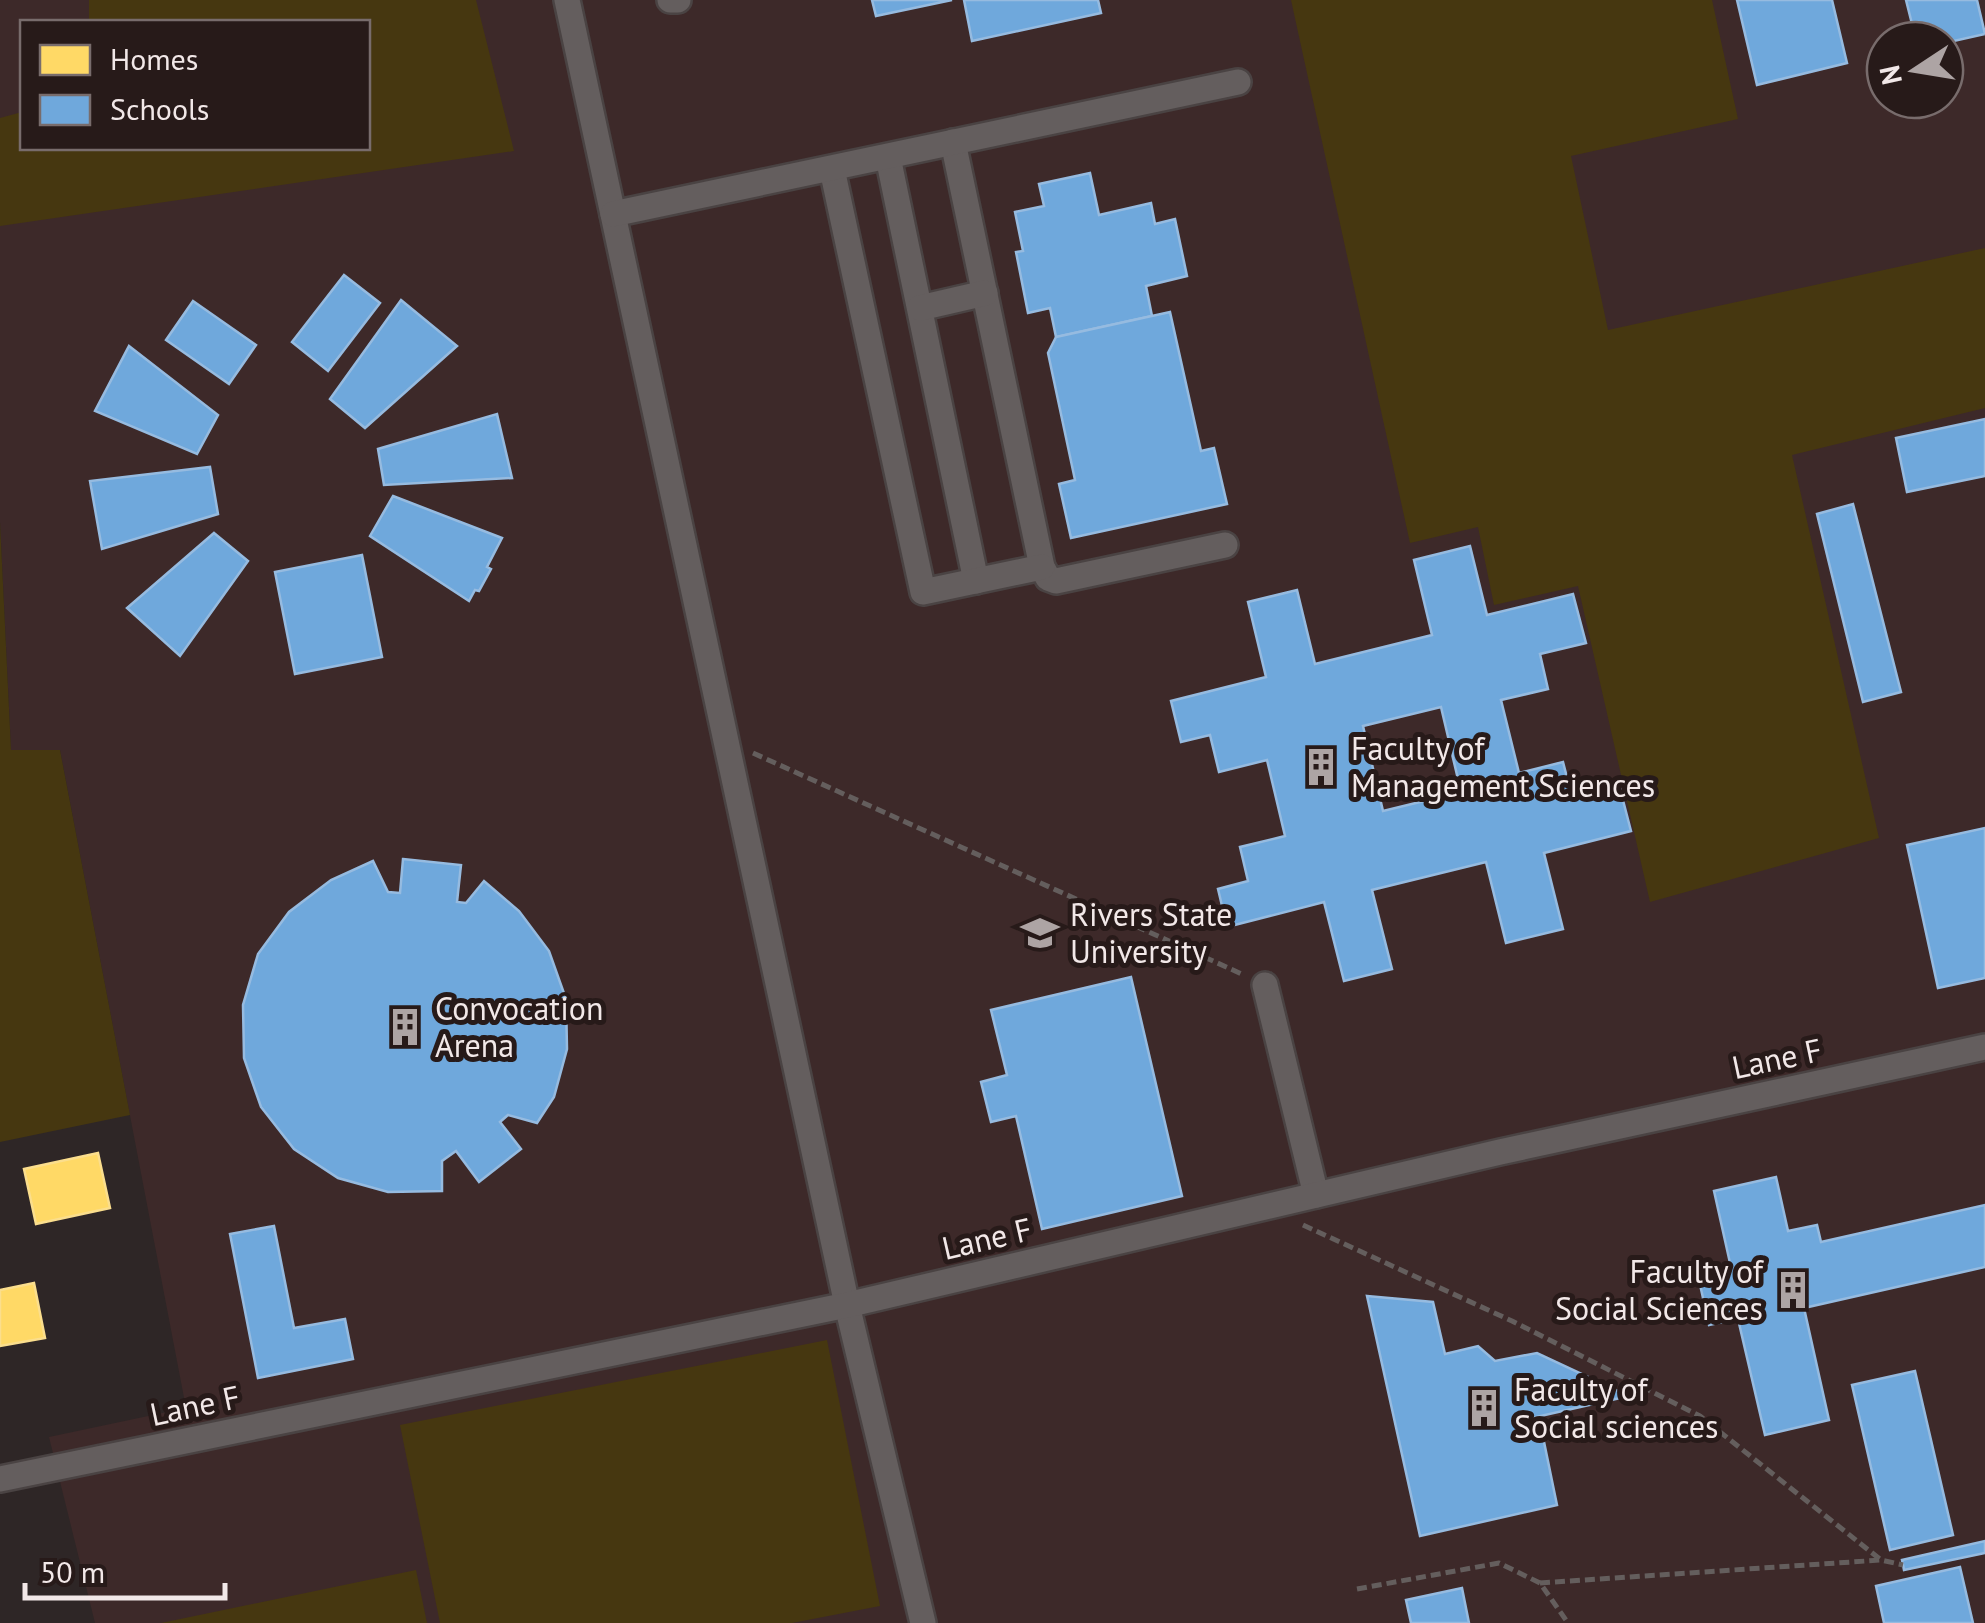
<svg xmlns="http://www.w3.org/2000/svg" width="1985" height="1623" font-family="'PT Sans',sans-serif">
	<rect width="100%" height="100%" fill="#2e2626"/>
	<!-- built -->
	<path fill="#3d2929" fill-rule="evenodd" d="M 0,0 L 1985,0 L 1985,1623 L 95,1623 L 49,1437 L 186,1408 L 60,750 L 11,750 L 0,522 ZM 22,22 L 368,22 L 368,148 L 22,148 ZM 1885,40 L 1945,40 L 1945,100 L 1885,100 Z"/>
	<!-- green -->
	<g fill="#463710">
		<path d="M 89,0 L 476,0 L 514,151 L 0,226 L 0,118 L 22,112 L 22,148 L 368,148 L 368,22 L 89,22 Z"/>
		<path d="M 1291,0 L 1712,0 L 1738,119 L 1571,156 L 1608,330 L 1985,248 L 1985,408 L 1792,455 L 1879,838 L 1650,902 L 1578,586 L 1494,605 L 1478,527 L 1410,543 Z"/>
		<path d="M 0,522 L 11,750 L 60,750 L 130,1115 L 0,1142 Z"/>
		<path d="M 827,1340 L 880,1606 L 792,1623 L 440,1623 L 400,1425 Z"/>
		<path d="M 416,1570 L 427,1623 L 161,1623 Z"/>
	</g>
	<!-- homes -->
	<g fill="#ffd966" stroke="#fbde8d" stroke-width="2.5">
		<path d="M 98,1153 L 110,1208 L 36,1224 L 24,1169 Z"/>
		<path d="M 34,1283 L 45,1338 L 0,1346 L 0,1290 Z"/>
	</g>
	<!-- schools -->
	<g fill="#6fa8dc" stroke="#96bbe0" stroke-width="2.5" fill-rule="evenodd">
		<path d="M 872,0 L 952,0 L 876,16 Z"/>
		<path d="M 964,0 L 1098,0 L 1101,13 L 972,41 Z"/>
		<path d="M 1737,0 L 1832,0 L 1847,63 L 1757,85 Z"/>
		<path d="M 1906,0 L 1977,0 L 1985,34 L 1945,43 L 1945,40 L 1916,40 Z"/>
		<path d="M 1090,173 L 1099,215 L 1151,203 L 1155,224 L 1175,219 L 1187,276 L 1146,286 L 1152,316 L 1056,337 L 1050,308 L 1028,313 L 1016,252 L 1023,251 L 1015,212 L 1044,206 L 1039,184 Z"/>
		<path d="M 344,275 L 380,303 L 328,371 L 292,342 Z"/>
		<path d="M 401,300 L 457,346 L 365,428 L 330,399 Z"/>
		<path d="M 193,301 L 256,345 L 229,384 L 166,340 Z"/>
		<path d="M 1170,312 L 1201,451 L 1214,448 L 1227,504 L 1071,538 L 1059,484 L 1075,480 L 1048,353 L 1056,337 Z"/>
		<path d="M 129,346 L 218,415 L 197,454 L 95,411 Z"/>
		<path d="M 497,414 L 512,478 L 384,485 L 378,449 Z"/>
		<path d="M 1985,419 L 1985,476 L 1907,492 L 1896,438 Z"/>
		<path d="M 210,467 L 218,514 L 102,549 L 90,481 Z"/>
		<path d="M 393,496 L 502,538 L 487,567 L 491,569 L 479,591 L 475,590 L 469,601 L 370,536 Z"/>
		<path d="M 1853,504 L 1901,692 L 1863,702 L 1817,514 Z"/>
		<path d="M 214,533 L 248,561 L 180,656 L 127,608 Z"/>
		<path d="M 1470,546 L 1487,615 L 1573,594 L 1586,643 L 1540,654 L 1548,689 L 1501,700 L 1519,773 L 1563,762 L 1571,793 L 1618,781 L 1631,831 L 1544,853 L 1563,929 L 1506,943 L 1486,862 L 1372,890 L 1392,969 L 1344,981 L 1324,902 L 1227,927 L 1218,889 L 1248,881 L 1240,847 L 1285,836 L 1267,760 L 1219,772 L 1210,735 L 1181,742 L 1171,701 L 1266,677 L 1248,602 L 1297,590 L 1315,664 L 1432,635 L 1414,560 ZM 1441,707 L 1461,792 L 1383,811 L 1363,726 Z"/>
		<path d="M 362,555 L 382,657 L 295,674 L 275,572 Z"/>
		<path d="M 1985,828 L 1985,978 L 1938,988 L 1907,845 Z"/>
		<path d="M 403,859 L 461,865 L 457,902 L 466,903 L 484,881 L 519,911 L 549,951 L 566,999 L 567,1049 L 554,1097 L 537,1123 L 508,1115 L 500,1122 L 521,1149 L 479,1182 L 456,1151 L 442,1161 L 442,1191 L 388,1192 L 338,1178 L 294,1149 L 261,1107 L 244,1058 L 243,1005 L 258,954 L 289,912 L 331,880 L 373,861 L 388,892 L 400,893 Z"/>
		<path d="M 1131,977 L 1182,1196 L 1042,1229 L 1016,1116 L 991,1122 L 981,1082 L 1007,1075 L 991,1010 Z"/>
		<path d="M 1776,1177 L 1788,1231 L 1817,1225 L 1821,1242 L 1985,1205 L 1985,1267 L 1804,1308 L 1829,1420 L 1765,1435 L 1738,1319 L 1709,1325 L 1697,1271 L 1730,1263 L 1714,1191 Z"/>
		<path d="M 274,1226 L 294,1328 L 345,1319 L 353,1359 L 258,1378 L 230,1234 Z"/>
		<path d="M 1367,1296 L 1433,1302 L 1445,1354 L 1478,1346 L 1495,1361 L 1537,1353 L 1629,1396 L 1523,1420 L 1527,1440 L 1543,1437 L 1557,1505 L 1420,1536 Z"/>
		<path d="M 1915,1371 L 1953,1535 L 1890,1550 L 1852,1385 Z"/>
		<path d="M 1985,1541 L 1985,1553 L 1904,1570 L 1902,1560 Z"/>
		<path d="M 1960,1567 L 1973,1623 L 1884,1623 L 1876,1586 Z"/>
		<path d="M 1462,1588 L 1469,1623 L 1411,1623 L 1406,1600 Z"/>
	</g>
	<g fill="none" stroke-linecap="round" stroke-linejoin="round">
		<!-- minor casing -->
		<g stroke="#4a4343" stroke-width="30">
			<g id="minor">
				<path d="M 567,0 L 847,1305 L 923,1623"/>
				<path d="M 670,0 L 678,0"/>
				<path d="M 953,142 L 1042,567 L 1048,578 L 1056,581 L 1225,545"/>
				<path d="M 888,157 L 976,581"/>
				<path d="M 832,169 L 923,592 L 1042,567"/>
				<path d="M 613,214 L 1238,82"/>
				<path d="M 920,308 L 985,293"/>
				<path d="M 1265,985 L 1316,1195"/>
				<path d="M 0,1479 L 847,1305 L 1500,1152 L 1985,1047"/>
			</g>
		</g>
		<!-- path -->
		<g stroke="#645e5d" stroke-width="5" stroke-dasharray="10 5" stroke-linecap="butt">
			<path d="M 753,753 L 1244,975"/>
			<path d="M 1303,1225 L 1512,1321 L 1700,1416 L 1881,1560"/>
			<path d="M 1540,1583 L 1881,1560 L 1903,1565"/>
			<path d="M 1357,1589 L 1499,1563 L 1540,1583 L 1568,1623"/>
		</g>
		<!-- minor -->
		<use href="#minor" stroke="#645e5e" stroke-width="25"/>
	</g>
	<!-- icons -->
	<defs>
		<g id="building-bare" transform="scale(3)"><path d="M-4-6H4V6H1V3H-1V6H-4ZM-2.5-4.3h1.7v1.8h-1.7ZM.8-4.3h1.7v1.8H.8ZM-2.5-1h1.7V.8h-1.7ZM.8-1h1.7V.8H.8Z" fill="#ada4a4" stroke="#271a19" stroke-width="2.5" paint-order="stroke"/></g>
		<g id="university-bare" transform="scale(3)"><path d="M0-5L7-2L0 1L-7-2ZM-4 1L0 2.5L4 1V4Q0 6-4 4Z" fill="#ada4a4" stroke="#271a19" stroke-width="2.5" paint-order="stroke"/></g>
	</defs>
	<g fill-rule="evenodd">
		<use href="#building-bare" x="1321" y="767"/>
		<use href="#university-bare" x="1040" y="933"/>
		<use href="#building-bare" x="405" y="1027"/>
		<use href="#building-bare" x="1793" y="1290"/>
		<use href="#building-bare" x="1484" y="1408"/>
	</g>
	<g text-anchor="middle" stroke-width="10" stroke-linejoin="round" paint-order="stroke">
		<!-- poi labels -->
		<g font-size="32" fill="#f2e8e8" stroke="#271a19" text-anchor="start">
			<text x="1351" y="760">Faculty of<tspan x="1351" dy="37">Management Sciences</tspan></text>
			<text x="1070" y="926">Rivers State<tspan x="1070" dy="37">University</tspan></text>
			<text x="435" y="1020">Convocation<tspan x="435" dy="37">Arena</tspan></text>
			<text x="1763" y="1283" text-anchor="end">Faculty of<tspan x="1763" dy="37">Social Sciences</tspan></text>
			<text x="1514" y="1401">Faculty of<tspan x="1514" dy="37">Social sciences</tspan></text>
		</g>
		<!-- street labels -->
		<g font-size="32" fill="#f2e8e8" stroke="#271a19">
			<text transform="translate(1777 1059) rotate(-12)" y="11">Lane F</text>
			<text transform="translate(987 1239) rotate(-13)" y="11">Lane F</text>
			<text transform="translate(195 1406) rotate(-12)" y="11">Lane F</text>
		</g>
	</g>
	<!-- legend -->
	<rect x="20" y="20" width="350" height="130" fill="#271a19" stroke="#786c6c" stroke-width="2.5"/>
	<rect x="40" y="45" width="50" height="30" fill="#ffd966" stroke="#786c6c" stroke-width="2.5"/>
	<text x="110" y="70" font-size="30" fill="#f2e8e8">Homes</text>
	<rect x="40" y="95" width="50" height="30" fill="#6fa8dc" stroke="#786c6c" stroke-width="2.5"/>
	<text x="110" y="120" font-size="30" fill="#f2e8e8">Schools</text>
	<!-- north arrow -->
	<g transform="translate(1915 70) rotate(258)"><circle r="48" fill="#271a19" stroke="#786c6c" stroke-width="2.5"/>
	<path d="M0-8L18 38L0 25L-18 38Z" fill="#ada4a4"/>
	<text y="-15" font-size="28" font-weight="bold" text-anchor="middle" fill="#f2e8e8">N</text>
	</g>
	<!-- scale -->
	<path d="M25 1583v15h200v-15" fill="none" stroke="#f2e8e8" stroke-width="5"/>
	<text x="40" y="1583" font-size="30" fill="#f2e8e8" stroke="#271a19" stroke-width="8" paint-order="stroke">50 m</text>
</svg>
